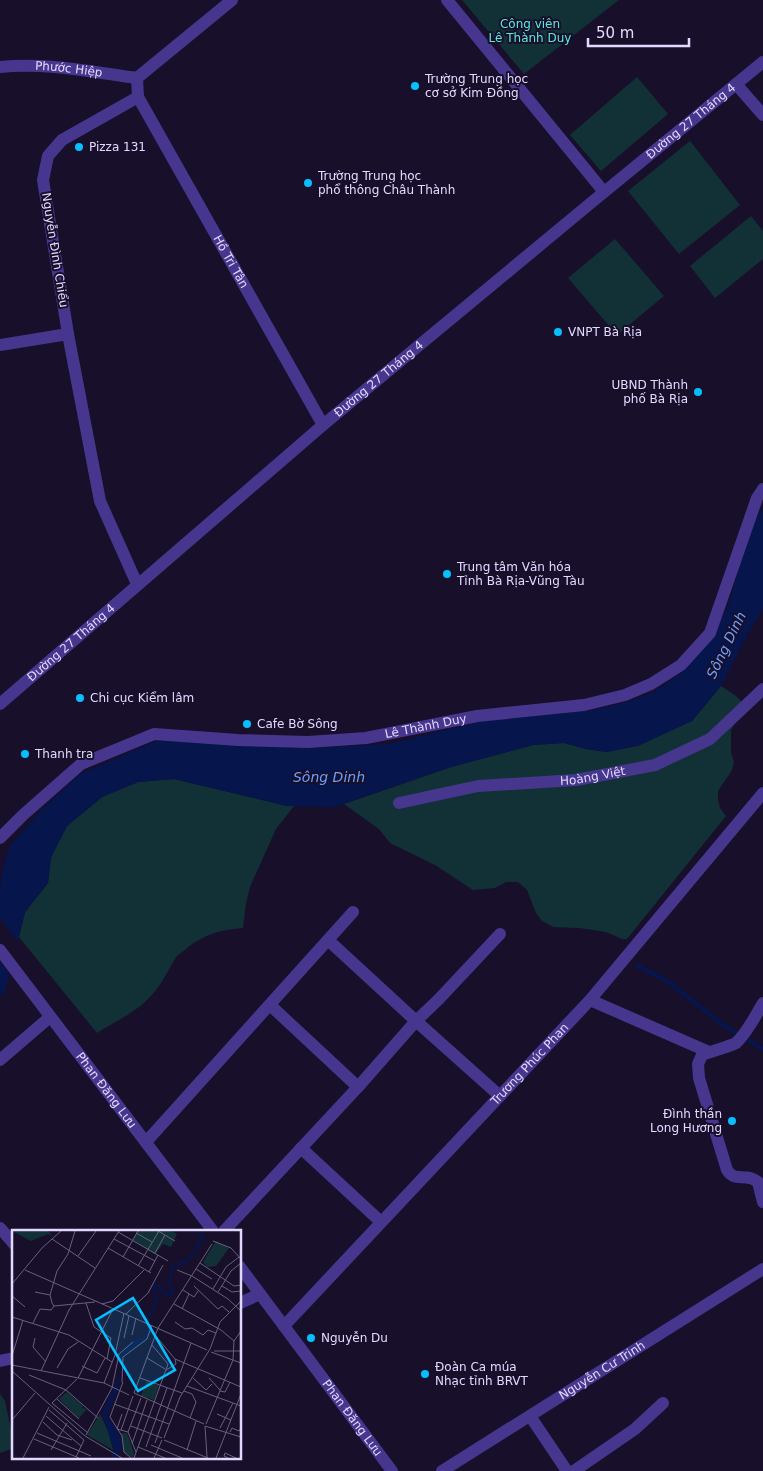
<svg xmlns="http://www.w3.org/2000/svg" width="763" height="1471" font-family="'DejaVu Sans',sans-serif">
	<rect width="100%" height="100%" fill="#180f2b"/>
	<!-- green -->
	<g fill="#113136">
		<path d="M 462,0 L 619,0 L 524,74 Z"/>
		<path d="M 637,77 L 668,114 L 601,171 L 570,135 Z"/>
		<path d="M 690,141 L 740,205 L 679,254 L 628,191 Z"/>
		<path d="M 751,216 L 763,231 L 763,259 L 715,298 L 690,266 Z"/>
		<path d="M 615,239 L 664,296 L 617,335 L 568,278 Z"/>
		<path d="M 721,686 L 736,696 L 742,702 L 742,711 L 731,730 L 731,753 L 734,762 L 732,770 L 718,791 L 718,800 L 720,808 L 726,816 L 627,939 L 622,939 L 606,932 L 579,928 L 553,927 L 542,921 L 536,913 L 527,890 L 518,882 L 506,882 L 495,888 L 473,890 L 435,865 L 390,843 L 379,829 L 344,804 L 451,767 L 533,745 L 564,743 L 586,749 L 607,752 L 692,721 Z"/>
		<path d="M 174,779 L 287,806 L 294,806 L 276,829 L 250,887 L 246,903 L 243,928 C 220,930 204,934 186,949 C 182,952 177,955 175,959 C 166,974 159,989 146,1001 C 132,1014 113,1023 97,1033 L 19,937 L 25,912 L 48,883 L 51,857 L 67,826 L 102,797 L 138,782 Z"/>
		<path d="M 0,1394 L 5,1401 L 14,1444 L 14,1448 L 0,1453 Z"/>
	</g>
	<!-- water -->
	<path fill="#06154c" d="M 763,507 L 763,609 L 746,637 L 721,686 L 692,721 L 638,746 L 607,752 L 586,749 L 564,743 L 533,745 L 451,767 L 334,807 L 287,806 L 174,779 L 138,782 L 102,797 L 67,826 L 51,857 L 48,883 L 25,912 L 4,994 L 0,995 L 0,891 L 3,866 L 11,844 L 43,808 L 80,774 L 156,741 L 198,742 L 304,748 L 388,744 L 482,721 L 593,710 L 631,701 L 654,692 L 681,673 L 712,639 L 729,604 L 747,536 Z"/>
	<!-- pier -->
	<path fill="#180f2b" d="M 0,918 L 19,944 L 11,976 L 0,961 Z"/>
	<g fill="none" stroke-linecap="round" stroke-linejoin="round">
		<!-- stream -->
		<path stroke="#06154c" stroke-width="4.5" d="M 637,965 L 670,983 L 723,1025 L 763,1049"/>
		<!-- minor -->
		<g stroke="#47368e" stroke-width="12">
			<path d="M 447,0 L 604,192"/>
			<path id="s1" d="M 0,67 C 46,62 92,72 137,78"/>
			<path d="M 736,84 L 763,115"/>
			<path id="s2" d="M 138,97 L 323,425"/>
			<path d="M 0,345 L 68,334"/>
			<path d="M 137,584 L 100,501 L 68,334 L 43,180 L 48,156 L 62,140 L 138,97 L 137,78 L 232,0"/>
			<path id="s3" d="M 399,803 L 478,786 L 576,780 L 655,765 L 710,739 L 763,689"/>
			<path id="s4" d="M 0,838 L 23,815 L 81,764 L 154,734 L 238,740 L 308,742 L 366,738 L 477,716 L 584,705 L 625,695 L 651,684 L 681,665 L 710,633 L 757,498 L 763,489"/>
			<path d="M 328,940 L 416,1021 L 500,1096"/>
			<path d="M 590,1000 L 709,1052"/>
			<path d="M 763,1003 C 756,1015 747,1033 736,1043 C 731,1046 709,1052 702,1055 L 698,1064 L 699,1078 L 727,1170 C 733,1180 740,1176 750,1178 C 752,1178 756,1181 758,1182 L 763,1202"/>
			<path d="M 270,1005 L 358,1087"/>
			<path d="M 0,1060 L 50,1017"/>
			<path d="M 146,1142 L 353,912"/>
			<path d="M 301,1148 L 381,1222"/>
			<path d="M 0,1228 L 14,1244"/>
			<path d="M 224,1231 L 358,1087 L 416,1021 L 439,999 L 500,934"/>
			<path d="M 240,1303 L 260,1294"/>
			<path id="s5" d="M 284,1326 L 590,1000 L 763,793"/>
			<path d="M 0,1361 L 14,1358"/>
			<path d="M 530,1416 L 567,1471"/>
			<path id="s6" d="M 442,1471 L 763,1269"/>
			<path d="M 574,1471 L 635,1429 L 663,1403"/>
		</g>
		<!-- tertiary -->
		<g stroke="#47368e" stroke-width="12">
			<path id="s7" d="M 0,704 L 323,425 L 592,202 L 763,62"/>
			<path id="s8" d="M 0,950 L 213,1231"/>
			<path id="s9" d="M 240,1267 L 392,1471"/>
		</g>
	</g>
	<!-- markers -->
	<g fill="#05bfff" stroke="#180f2b" stroke-width="2">
		<circle cx="415" cy="86" r="5"/>
		<circle cx="79" cy="147" r="5"/>
		<circle cx="308" cy="183" r="5"/>
		<circle cx="558" cy="332" r="5"/>
		<circle cx="698" cy="392" r="5"/>
		<circle cx="447" cy="574" r="5"/>
		<circle cx="80" cy="698" r="5"/>
		<circle cx="247" cy="724" r="5"/>
		<circle cx="25" cy="754" r="5"/>
		<circle cx="732" cy="1121" r="5"/>
		<circle cx="311" cy="1338" r="5"/>
		<circle cx="425" cy="1374" r="5"/>
	</g>
	<g text-anchor="middle" stroke-width="4" stroke-linejoin="round" paint-order="stroke">
		<!-- park labels -->
		<g font-size="12" fill="#5aeadc" stroke="#180f2b">
			<text x="530" y="28">Công viên<tspan x="530" dy="14">Lê Thành Duy</tspan></text>
		</g>
		<!-- street labels -->
		<g font-size="12" fill="#e3d9ff" stroke="#180f2b">
			<text dy="4" stroke="none"><textPath href="#s1" startOffset="69">Phước Hiệp</textPath></text>
			<text dy="4" stroke="none"><textPath href="#s7" startOffset="904">Đường 27 Tháng 4</textPath></text>
			<text transform="translate(55 250) rotate(81)" y="4">Nguyễn Đình Chiểu</text>
			<text dy="4" stroke="none"><textPath href="#s2" startOffset="189">Hồ Tri Tân</textPath></text>
			<text dy="4" stroke="none"><textPath href="#s7" startOffset="499">Đường 27 Tháng 4</textPath></text>
			<text dy="4" stroke="none"><textPath href="#s7" startOffset="94">Đường 27 Tháng 4</textPath></text>
			<text dy="4" stroke="none"><textPath href="#s4" startOffset="462">Lê Thành Duy</textPath></text>
			<text dy="4" stroke="none"><textPath href="#s3" startOffset="196">Hoàng Việt</textPath></text>
			<text dy="4" stroke="none"><textPath href="#s5" startOffset="359">Trương Phúc Phan</textPath></text>
			<text dy="4" stroke="none"><textPath href="#s8" startOffset="176">Phan Đăng Lưu</textPath></text>
			<text dy="4" stroke="none"><textPath href="#s6" startOffset="189">Nguyễn Cư Trinh</textPath></text>
			<text dy="4" stroke="none"><textPath href="#s9" startOffset="188">Phan Đăng Lưu</textPath></text>
		</g>
		<!-- poi labels -->
		<g font-size="12" fill="#e3d9ff" stroke="#180f2b" text-anchor="start">
			<text x="425" y="83">Trường Trung học<tspan x="425" dy="14">cơ sở Kim Đồng</tspan></text>
			<text x="89" y="151">Pizza 131</text>
			<text x="318" y="180">Trường Trung học<tspan x="318" dy="14">phổ thông Châu Thành</tspan></text>
			<text x="568" y="336">VNPT Bà Rịa</text>
			<text x="688" y="389" text-anchor="end">UBND Thành<tspan x="688" dy="14">phố Bà Rịa</tspan></text>
			<text x="457" y="571">Trung tâm Văn hóa<tspan x="457" dy="14">Tỉnh Bà Rịa-Vũng Tàu</tspan></text>
			<text x="90" y="702">Chi cục Kiểm lâm</text>
			<text x="257" y="728">Cafe Bờ Sông</text>
			<text x="35" y="758">Thanh tra</text>
			<text x="722" y="1118" text-anchor="end">Đình thần<tspan x="722" dy="14">Long Hương</tspan></text>
			<text x="321" y="1342">Nguyễn Du</text>
			<text x="435" y="1371">Đoàn Ca múa<tspan x="435" dy="14">Nhạc tỉnh BRVT</tspan></text>
		</g>
		<!-- water labels -->
		<g font-size="14" font-style="italic" fill="#67a1ff" stroke="#180f2b">
			<text transform="translate(726 645) rotate(-64)" y="5">Sông Dinh</text>
			<text x="329" y="782">Sông Dinh</text>
		</g>
	</g>
	<!-- overview -->
	<g transform="translate(12 1230)">
		<rect width="229" height="229" fill="#180f2b"/>
		<path d="M 0,1 L 36,1 L 41,6 L 36,4 L 19,11 ZM 125,1 L 159,1 L 165,4 L 159,17 L 151,14 L 143,24 L 121,10 ZM 204,11 L 217,18 L 204,36 L 195,37 L 191,32 ZM 135,151 L 147,156 L 142,170 L 129,166 ZM 55,162 L 71,176 L 70,178 L 75,179 L 67,188 L 47,169 ZM 88,184 L 97,203 L 101,220 L 75,205 ZM 109,203 L 115,203 L 122,223 L 121,228 L 112,222 Z" fill="#113136"/>
		<path d="M 137,91 L 139,99 L 134,108 L 111,126 L 106,160 L 95,185 L 109,208 L 110,217 L 103,228 L 98,228 L 102,221 L 90,183 L 108,143 L 109,124 L 124,110 L 134,106 Z" fill="#06154c"/>
		<path fill="none" stroke="#06154c" stroke-width="2.5" d="M 136,95 L 135,87 L 141,80 L 145,68 L 141,57 L 147,55 L 153,65 L 162,62 L 157,54 L 161,35 L 172,33 L 185,21 L 186,13 L 192,8 L 186,1"/>
		<path fill="none" stroke="#696080" stroke-width="1" d="M 63,1 L 56,24 L 45,41 L 38,65 L 40,73 L 42,76 L 83,72M 146,1 L 163,11M 106,2 L 156,31M 124,3 L 140,12M 40,9 L 83,38M 102,9 L 143,31M 201,11 L 219,18 L 229,29M 96,18 L 139,43M 143,23 L 153,5M 66,26 L 84,1M 111,27 L 126,1M 188,33 L 222,56 L 229,55M 126,36 L 147,1M 184,39 L 200,49M 13,40 L 195,120M 165,40 L 180,46M 137,42 L 146,25M 180,46 L 216,69 L 229,81M 0,54 L 30,18 L 49,1M 182,56 L 206,79 L 210,76 L 217,82M 210,56 L 220,62 L 229,61M 201,59 L 214,37 L 227,27M 171,60 L 182,67 L 186,61M 23,62 L 38,65M 206,62 L 219,41 L 229,33M 0,66 L 13,77M 74,73 L 82,97 L 99,108 L 95,129M 90,74 L 101,71 L 132,40M 162,74 L 209,100 L 222,111M 170,79 L 177,64M 114,84 L 136,63 L 151,35M 0,87 L 57,105 L 100,132M 163,92 L 173,99 L 180,98 L 191,105 L 196,100 L 204,103M 21,93 L 28,79 L 39,80 L 42,76M 120,105 L 124,88M 143,105 L 163,129 L 229,157M 23,108 L 21,117 L 34,132M 112,108 L 117,86M 202,121 L 229,121M 199,122 L 229,133M 0,126 L 11,90M 135,128 L 153,139M 0,135 L 92,153 L 117,165M 70,136 L 85,143 L 93,128M 45,138 L 56,119 L 66,112M 154,140 L 164,134 L 163,129M 0,141 L 73,206 L 110,228M 29,141 L 57,80 L 107,1M 17,145 L 54,160 L 86,188M 66,148 L 101,79M 128,148 L 170,163M 181,148 L 194,160 L 200,154M 197,148 L 208,160M 110,152 L 111,127 L 135,109 L 140,95M 111,152 L 98,187 L 110,206 L 112,222 L 119,228M 92,153 L 103,125 L 112,83M 175,156 L 229,176M 172,161 L 180,164 L 184,172 L 178,188M 208,161 L 213,162 L 218,152M 122,163 L 146,98 L 200,14M 122,163 L 192,194M 45,169 L 67,189M 40,173 L 76,203M 40,173 L 65,149M 102,174 L 157,194M 37,180 L 72,210 L 64,227M 110,184 L 105,199 L 116,202 L 124,222M 205,184 L 219,190M 34,186 L 69,216M 0,190 L 23,163M 31,192 L 45,205 L 60,210M 194,194 L 221,130 L 222,111 L 229,101M 119,196 L 150,208M 193,196 L 195,227M 193,196 L 229,207M 208,198 L 221,173M 109,200 L 121,166M 116,202 L 129,168M 218,202 L 220,198 L 227,201 L 229,198M 25,203 L 79,226M 74,205 L 100,158 L 107,124 L 121,112M 152,208 L 168,167 L 198,119 L 208,92 L 229,71M 22,209 L 67,228M 152,210 L 196,228M 143,213 L 179,113M 120,214 L 135,170M 139,215 L 170,228M 126,217 L 153,228M 134,217 L 155,158M 39,220 L 55,193M 175,220 L 184,191M 11,228 L 37,177M 122,228 L 156,134 L 140,115M 142,228 L 150,210M 204,228 L 229,164M 216,228 L 212,226 L 213,223 L 224,228"/>
		<path fill="#05bfff" fill-opacity="0.15" stroke="#05bfff" stroke-width="2.5" d="M 121,68 L 163,140 L 126,161 L 84,90 Z"/>
		<rect width="229" height="229" fill="none" stroke="#e3d9ff" stroke-width="2.5"/>
	</g>
	<!-- scale -->
	<path d="M588 38v8h101v-8" fill="none" stroke="#e3d9ff" stroke-width="2.5"/>
	<text x="596" y="38" font-size="15" fill="#e3d9ff" stroke="#180f2b" stroke-width="4" paint-order="stroke">50 m</text>
</svg>
